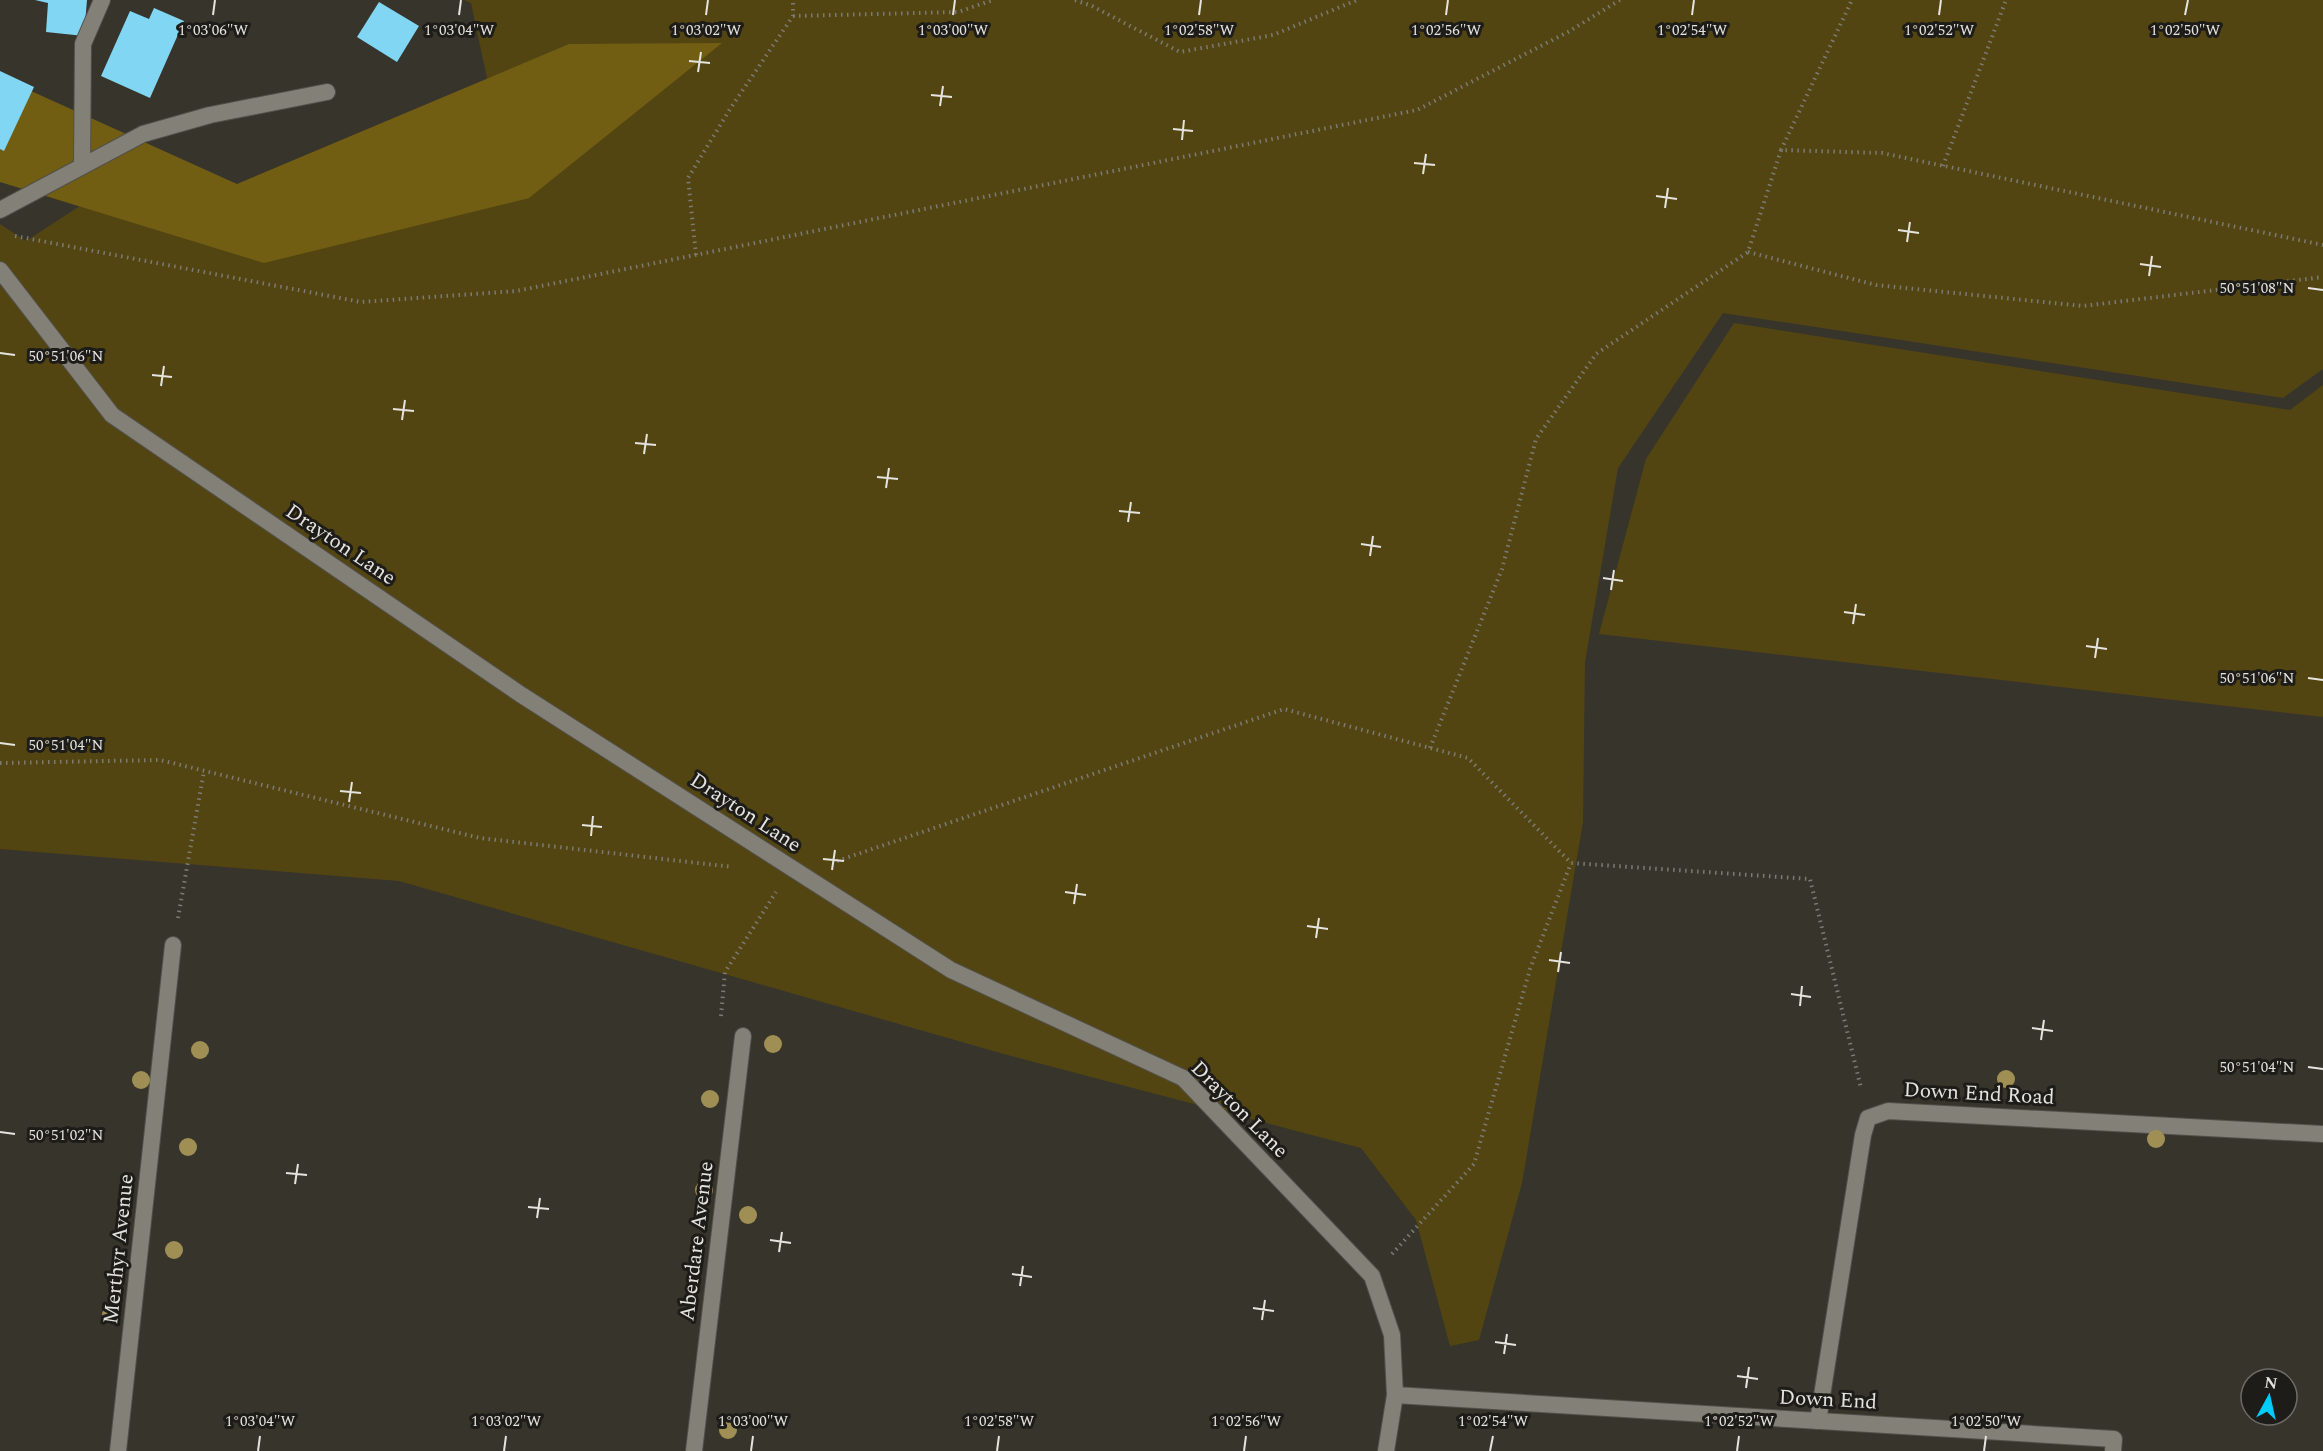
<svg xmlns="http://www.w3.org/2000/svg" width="2323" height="1451" font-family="Spectral,serif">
	<rect width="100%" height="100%" fill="#37342c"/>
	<!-- green -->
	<g fill="#534512">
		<path d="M 464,0 L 2323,0 L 2323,369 L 2283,398 L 1723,313 L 1618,468 L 1585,662 L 1583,822 L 1522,1183 L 1479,1340 L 1450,1346 L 1416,1220 L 1361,1148 L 1011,1056 L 399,881 L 0,849 L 0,224 L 26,241 L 109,187 L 325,209 L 500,139 L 471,3 Z"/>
		<path d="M 1734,323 L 2290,410 L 2323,385 L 2323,717 L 1599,634 L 1646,459 Z"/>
	</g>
	<!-- forest -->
	<path fill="#715e12" d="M 722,43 L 529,198 L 264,263 L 0,182 L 0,77 L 237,184 L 569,44 Z"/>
	<!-- building -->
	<g fill="#80d6f3">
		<path d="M 35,0 L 87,0 L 84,36 L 46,32 L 48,3 Z"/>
		<path d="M 379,2 L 419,26 L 397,62 L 357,37 Z"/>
		<path d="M 154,8 L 184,21 L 150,98 L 101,76 L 130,11 L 149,19 Z"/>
		<path d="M 0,71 L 34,87 L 4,151 L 0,149 Z"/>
	</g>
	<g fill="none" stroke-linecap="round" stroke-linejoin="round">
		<!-- service casing -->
		<g stroke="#515049" stroke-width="18">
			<g id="service">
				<path d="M 82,166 L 83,44 L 102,0"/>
				<path d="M 0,210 L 143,134 L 210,115 L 327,92"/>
				<path d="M 0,270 L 112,415 L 520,694 L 951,970 L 1183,1078"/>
			</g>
		</g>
		<!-- minor casing -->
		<g stroke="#515049" stroke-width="18">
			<g id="minor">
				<path d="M 1183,1078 L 1372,1276 L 1392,1335 L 1395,1395 L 1386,1451"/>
				<path d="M 1395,1395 L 2114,1439 L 2113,1451"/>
				<path d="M 1818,1421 L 1863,1135 L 1868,1118 L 1888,1111 L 2323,1134"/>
				<path d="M 118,1451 L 173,945"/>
				<path d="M 694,1451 L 743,1036"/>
			</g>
		</g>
		<!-- path -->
		<g stroke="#7c7a73" stroke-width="4" stroke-dasharray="1.5 4.5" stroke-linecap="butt">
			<path d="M 1075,0 L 1092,6 L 1180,52 L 1273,35 L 1357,0"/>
			<path d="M 793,16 L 958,12 L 993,0"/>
			<path d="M 1781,150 L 1852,0"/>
			<path d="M 1943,166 L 2006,0"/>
			<path d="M 15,236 L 361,302 L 516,291 L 1417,110 L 1568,32 L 1620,0"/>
			<path d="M 1748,252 L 1876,285 L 2083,306 L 2323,277"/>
			<path d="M 696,255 L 688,178 L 730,109 L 793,16 L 793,0"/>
			<path d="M 1430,748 L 1502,569 L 1536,439 L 1596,354 L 1748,252 L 1781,150 L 1882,153 L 2323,245"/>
			<path d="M 0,763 L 160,760 L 480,838 L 733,867"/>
			<path d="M 837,861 L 1284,709 L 1468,758 L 1571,863 L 1810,879 L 1861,1088"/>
			<path d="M 178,918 L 204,771"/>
			<path d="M 721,1016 L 725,972 L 776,892"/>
			<path d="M 1392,1254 L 1474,1164 L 1530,969 L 1571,863"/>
		</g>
		<!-- service -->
		<use href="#service" stroke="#838077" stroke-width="16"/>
		<!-- minor -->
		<use href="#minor" stroke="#838077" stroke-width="16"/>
	</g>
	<!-- trees -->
	<g fill="#a08f55">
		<circle cx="773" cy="1044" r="9"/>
		<circle cx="200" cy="1050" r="9"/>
		<circle cx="2006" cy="1079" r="9"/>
		<circle cx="141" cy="1080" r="9"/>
		<circle cx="710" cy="1099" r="9"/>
		<circle cx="2156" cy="1139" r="9"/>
		<circle cx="188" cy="1147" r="9"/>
		<circle cx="704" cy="1190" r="9"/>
		<circle cx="748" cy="1215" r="9"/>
		<circle cx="174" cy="1250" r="9"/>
		<circle cx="111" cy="1315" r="9"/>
		<circle cx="728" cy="1430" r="9"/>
	</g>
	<!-- ticks -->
	<path fill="none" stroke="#e4e3de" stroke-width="2" d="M 213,15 L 215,0M 459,15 L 461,0M 706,15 L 708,0M 953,15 L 955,0M 1199,15 L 1201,0M 1446,15 L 1448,0M 1692,15 L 1694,0M 1939,15 L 1941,0M 2185,15 L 2188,0M 689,61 L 710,63M 698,72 L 701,52M 931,95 L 952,97M 940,106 L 943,86M 1173,129 L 1193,131M 1182,140 L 1184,120M 1414,163 L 1435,165M 1423,174 L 1426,154M 1656,196 L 1677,199M 1665,208 L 1668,188M 1898,230 L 1919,233M 1907,242 L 1910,222M 2140,264 L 2161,267M 2149,276 L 2152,256M 2308,288 L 2323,290M 0,353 L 15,355M 152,375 L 172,377M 161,386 L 164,366M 393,409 L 414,411M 402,420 L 405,400M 635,443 L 656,445M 644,454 L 647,434M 877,477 L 898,479M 886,488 L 889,468M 1119,511 L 1140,513M 1128,522 L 1131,502M 1361,544 L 1381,547M 1370,556 L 1373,536M 1603,578 L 1623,581M 1611,590 L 1614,570M 1844,612 L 1865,615M 1853,624 L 1856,604M 2086,646 L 2107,649M 2095,658 L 2098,638M 2308,678 L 2323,680M 0,743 L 15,745M 340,791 L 361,793M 349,802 L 352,782M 582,825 L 602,827M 591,836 L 593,816M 823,859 L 844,861M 832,870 L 835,850M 1065,892 L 1086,895M 1074,904 L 1077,884M 1307,926 L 1328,929M 1316,938 L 1319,918M 1549,960 L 1570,963M 1558,972 L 1561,952M 1791,994 L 1811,997M 1800,1006 L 1802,986M 2032,1028 L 2053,1031M 2041,1040 L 2044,1020M 2308,1067 L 2323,1069M 0,1132 L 15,1134M 286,1173 L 307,1175M 295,1184 L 298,1164M 528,1207 L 549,1209M 537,1218 L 540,1198M 770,1240 L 791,1243M 779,1252 L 782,1232M 1012,1274 L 1032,1277M 1020,1286 L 1023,1266M 1253,1308 L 1274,1311M 1262,1320 L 1265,1300M 1495,1342 L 1516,1345M 1504,1354 L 1507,1334M 1737,1376 L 1758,1379M 1746,1388 L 1749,1367M 258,1451 L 260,1436M 504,1451 L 506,1436M 751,1451 L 753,1436M 997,1451 L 999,1436M 1244,1451 L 1246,1436M 1490,1451 L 1493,1436M 1737,1451 L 1739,1436M 1984,1451 L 1986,1436"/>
	<g text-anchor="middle" stroke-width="6" stroke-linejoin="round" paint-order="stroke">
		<!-- street labels -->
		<g font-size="21" fill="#e4e3de" stroke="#1d1c18">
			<text transform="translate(341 544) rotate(34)" y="7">Drayton Lane</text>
			<text transform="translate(746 812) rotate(33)" y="7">Drayton Lane</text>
			<text transform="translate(1979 1093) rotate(3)" y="7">Down End Road</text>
			<text transform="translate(1240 1109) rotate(45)" y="7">Drayton Lane</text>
			<text transform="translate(696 1241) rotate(-83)" y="7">Aberdare Avenue</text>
			<text transform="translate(118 1249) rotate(-84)" y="7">Merthyr Avenue</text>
			<text transform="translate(1828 1399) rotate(3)" y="7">Down End</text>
		</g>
	</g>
	<g font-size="15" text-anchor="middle" fill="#e4e3de" stroke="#1d1c18" stroke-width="6" stroke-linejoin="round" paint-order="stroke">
		<text x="213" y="35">1°03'06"W</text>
		<text x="459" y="35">1°03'04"W</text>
		<text x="706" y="35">1°03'02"W</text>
		<text x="953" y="35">1°03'00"W</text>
		<text x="1199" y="35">1°02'58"W</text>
		<text x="1446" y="35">1°02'56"W</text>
		<text x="1692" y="35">1°02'54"W</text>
		<text x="1939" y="35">1°02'52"W</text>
		<text x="2185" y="35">1°02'50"W</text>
		<text x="2257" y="293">50°51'08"N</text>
		<text x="66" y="361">50°51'06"N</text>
		<text x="2257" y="683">50°51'06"N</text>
		<text x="66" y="750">50°51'04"N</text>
		<text x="2257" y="1072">50°51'04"N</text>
		<text x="66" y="1140">50°51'02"N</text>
		<text x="260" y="1426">1°03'04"W</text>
		<text x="506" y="1426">1°03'02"W</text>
		<text x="753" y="1426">1°03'00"W</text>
		<text x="999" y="1426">1°02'58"W</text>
		<text x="1246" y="1426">1°02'56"W</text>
		<text x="1493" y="1426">1°02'54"W</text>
		<text x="1739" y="1426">1°02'52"W</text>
		<text x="1986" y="1426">1°02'50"W</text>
	</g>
	<!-- north arrow -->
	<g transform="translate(2269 1397) rotate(8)"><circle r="28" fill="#1d1c18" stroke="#6d6c67" stroke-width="1.5"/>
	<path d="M0-4.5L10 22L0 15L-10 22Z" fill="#00cbf9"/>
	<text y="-9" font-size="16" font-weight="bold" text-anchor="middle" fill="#e4e3de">N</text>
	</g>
</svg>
